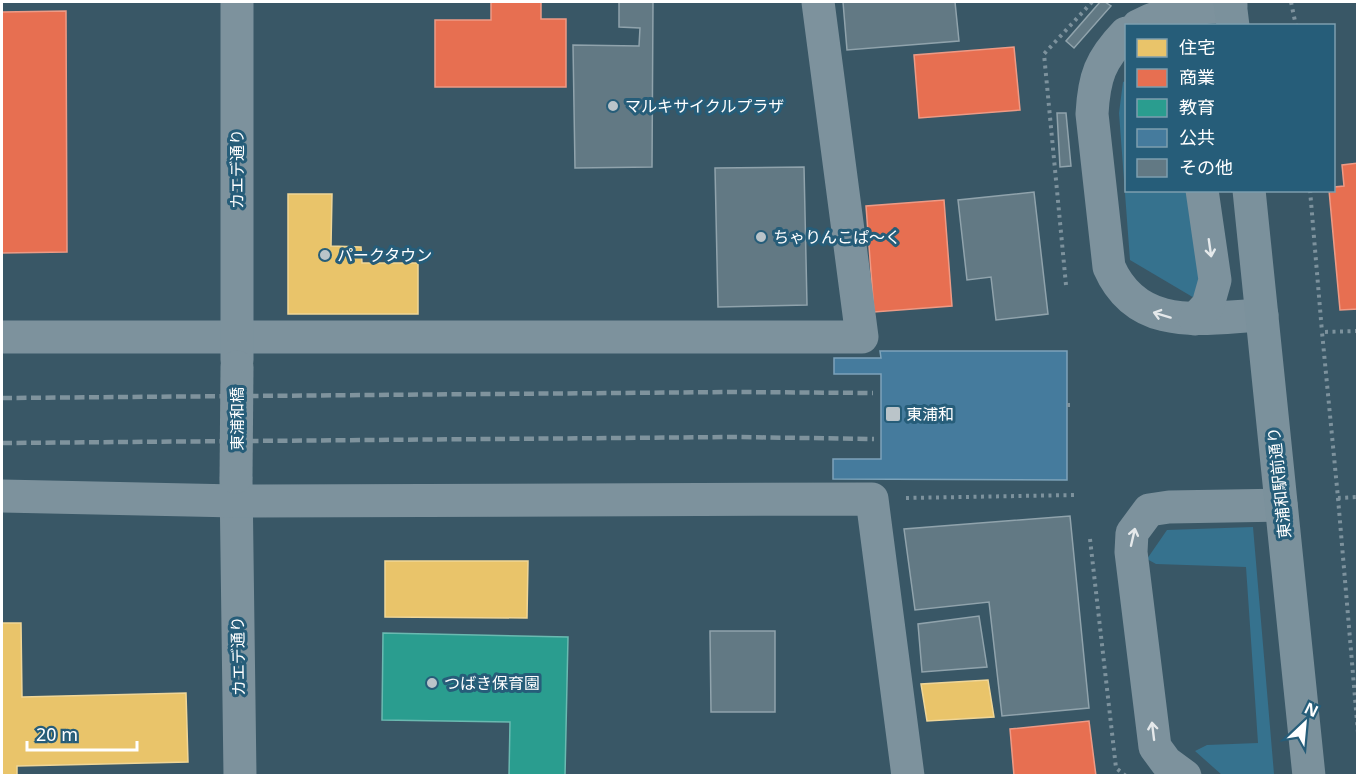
<svg xmlns="http://www.w3.org/2000/svg" width="1359" height="777" font-family="'Noto Sans','Noto Sans JP',sans-serif">
	<rect width="100%" height="100%" fill="#395766"/>
	<!-- green -->
	<g fill="#36728e">
		<path d="M 1126,81 L 1126,190 L 1192,191 L 1202,265 L 1196,299 L 1130,260 L 1119,113 L 1123,82 Z"/>
		<path d="M 1253,527 L 1274,774 L 1222,775 L 1195,751 L 1207,745 L 1258,743 L 1246,567 L 1156,564 L 1147,559 L 1167,530 Z"/>
	</g>
	<!-- homes -->
	<g fill="#e9c46a" stroke="#f0d697" stroke-width="1.5">
		<path d="M 288,194 L 332,194 L 331,246 L 361,247 L 362,263 L 418,263 L 418,314 L 288,314 Z"/>
		<path d="M 385,561 L 528,561 L 527,618 L 385,617 Z"/>
		<path d="M 2,623 L 21,623 L 22,697 L 186,693 L 188,762 L 17,766 L 17,776 L 2,776 Z"/>
		<path d="M 988,680 L 994,717 L 927,721 L 921,684 Z"/>
	</g>
	<!-- shops -->
	<g fill="#e76f51" stroke="#ee9a85" stroke-width="1.5">
		<path d="M 491,2 L 541,2 L 541,19 L 566,19 L 566,87 L 435,87 L 435,20 L 491,20 Z"/>
		<path d="M 66,11 L 67,252 L 2,253 L 2,12 Z"/>
		<path d="M 1014,47 L 1020,110 L 919,118 L 914,55 Z"/>
		<path d="M 1358,163 L 1358,309 L 1340,310 L 1329,190 L 1334,190 L 1334,187 L 1344,186 L 1342,165 Z"/>
		<path d="M 944,200 L 952,306 L 874,312 L 866,206 Z"/>
		<path d="M 1089,721 L 1096,776 L 1014,776 L 1010,729 Z"/>
	</g>
	<!-- schools -->
	<path fill="#2a9d8f" stroke="#6abab1" stroke-width="1.5" d="M 383,633 L 568,637 L 565,776 L 509,776 L 510,722 L 382,720 Z"/>
	<!-- public -->
	<path fill="#457b9d" stroke="#7da3ba" stroke-width="1.5" d="M 880,351 L 1067,351 L 1067,480 L 833,479 L 833,459 L 881,459 L 881,374 L 834,374 L 834,358 L 881,358 Z"/>
	<!-- building -->
	<g fill="#627984" stroke="#90a3ac" stroke-width="1.5">
		<path d="M 619,2 L 653,2 L 652,167 L 575,168 L 573,45 L 639,46 L 640,28 L 619,27 Z"/>
		<path d="M 843,2 L 955,2 L 959,41 L 847,50 Z"/>
		<path d="M 1100,2 L 1105,2 L 1111,6 L 1074,48 L 1066,41 Z"/>
		<path d="M 1057,113 L 1066,113 L 1071,166 L 1060,167 Z"/>
		<path d="M 804,167 L 807,305 L 718,307 L 715,168 Z"/>
		<path d="M 1034,192 L 1048,314 L 996,320 L 991,277 L 967,280 L 958,200 Z"/>
		<path d="M 1070,516 L 1089,708 L 1002,716 L 989,602 L 915,610 L 904,529 Z"/>
		<path d="M 979,616 L 987,667 L 922,672 L 918,624 Z"/>
		<path d="M 710,631 L 775,631 L 775,712 L 711,712 Z"/>
	</g>
	<g fill="none" stroke-linecap="round" stroke-linejoin="round">
		<!-- path -->
		<g stroke="#7d929d" stroke-width="4" stroke-dasharray="3 4.5" stroke-linecap="butt">
			<path d="M 1291,2 L 1296,26"/>
			<path d="M 1310,190 L 1322,332"/>
			<path d="M 1066,285 L 1044,54 L 1092,2"/>
			<path d="M 1358,331 L 1322,332 L 1338,498 L 1358,497"/>
			<path d="M 1067,405 L 1071,405"/>
			<path d="M 906,498 L 1075,495"/>
			<path d="M 1338,498 L 1358,733"/>
			<path d="M 1090,539 L 1116,768 L 1126,776"/>
		</g>
		<!-- minor -->
		<g stroke="#7d929d" stroke-width="33">
			<path d="M 1138,26 C 1167,10 1198,8 1231,5"/>
			<path d="M 1126,33 C 1100,60 1094,77 1092,114 L 1109,267 C 1138,333 1203,318 1262,315"/>
			<path d="M 1195,319 L 1208,305 L 1215,280 L 1202,190"/>
			<path d="M 2,337 L 862,337 L 818,2"/>
			<path d="M 237,360 L 237,2"/>
			<path d="M 236,480 L 240,776"/>
			<path d="M 2,496 L 236,501 L 872,499 L 908,776"/>
			<path d="M 1185,776 L 1166,762 L 1155,747 L 1131,552 L 1132,533 L 1149,510 L 1169,507 L 1281,505"/>
		</g>
		<!-- major -->
		<g stroke="#7b919c" stroke-width="33">
			<path d="M 1230,2 L 1233,26"/>
			<path d="M 1249,190 L 1309,776"/>
		</g>
		<!-- rail -->
		<g stroke="#7f939d" stroke-width="4.5" stroke-dasharray="10 4.5" stroke-linecap="butt">
			<path d="M 1357,392 L 1358,392"/>
			<path d="M 2,398 L 736,392 L 873,393"/>
			<path d="M 2,443 L 737,437 L 874,439"/>
		</g>
		<!-- minor-bridge -->
		<path stroke="#7d929d" stroke-width="33" d="M 236,477 L 237,367"/>
	</g>
	<!-- one-way arrows -->
	<defs><path id="oneway-shaft" d="M-6 0H5M1.5-3L5.5 0L1.5 3" fill="none" stroke-width="1.6" stroke-linecap="round" stroke-linejoin="round" transform="scale(1.5)"/></defs>
	<g stroke="#e5e9eb">
		<use href="#oneway-shaft" transform="translate(1210 248) rotate(82)"/>
		<use href="#oneway-shaft" transform="translate(1162 315) rotate(-163)"/>
		<use href="#oneway-shaft" transform="translate(1133 537) rotate(-77)"/>
		<use href="#oneway-shaft" transform="translate(1153 731) rotate(-97)"/>
	</g>
	<!-- markers -->
	<g fill="#bac4c9" stroke="#265d79" stroke-width="2">
		<circle cx="613" cy="106" r="6"/>
		<circle cx="761" cy="237" r="6"/>
		<circle cx="325" cy="255" r="6"/>
		<rect x="885" y="406" width="16" height="16" rx="3"/>
		<circle cx="432" cy="683" r="6"/>
	</g>
	<g text-anchor="middle" stroke-width="6" stroke-linejoin="round" paint-order="stroke">
		<!-- poi labels -->
		<g font-size="16" fill="#fff" stroke="#265d79" text-anchor="start">
			<text x="625" y="112">マルキサイクルプラザ</text>
			<text x="773" y="243">ちゃりんこぱ～く</text>
			<text x="337" y="261">パークタウン</text>
			<text x="906" y="420">東浦和</text>
			<text x="444" y="689">つばき保育園</text>
		</g>
		<!-- street labels -->
		<g font-size="16" fill="#fff" stroke="#265d79">
			<text transform="translate(237 169) rotate(-90)" y="6">カエデ通り</text>
			<text transform="translate(237 419) rotate(-90)" y="6">東浦和橋</text>
			<text transform="translate(1279 483) rotate(-96)" y="6">東浦和駅前通り</text>
			<text transform="translate(238 656) rotate(-91)" y="6">カエデ通り</text>
		</g>
	</g>
	<!-- border -->
	<rect width="1359" height="777" fill="none" stroke="#ffffff" stroke-width="6"/>
	<!-- legend -->
	<rect x="1125" y="24" width="210" height="168" fill="#265d79" stroke="#7d9eaf" stroke-width="1.5"/>
	<rect x="1137" y="39" width="30" height="18" fill="#e9c46a" stroke="#7d9eaf" stroke-width="1.5"/>
	<text x="1179" y="54" font-size="18" fill="#ffffff">住宅</text>
	<rect x="1137" y="69" width="30" height="18" fill="#e76f51" stroke="#7d9eaf" stroke-width="1.5"/>
	<text x="1179" y="84" font-size="18" fill="#ffffff">商業</text>
	<rect x="1137" y="99" width="30" height="18" fill="#2a9d8f" stroke="#7d9eaf" stroke-width="1.5"/>
	<text x="1179" y="114" font-size="18" fill="#ffffff">教育</text>
	<rect x="1137" y="129" width="30" height="18" fill="#457b9d" stroke="#7d9eaf" stroke-width="1.5"/>
	<text x="1179" y="144" font-size="18" fill="#ffffff">公共</text>
	<rect x="1137" y="159" width="30" height="18" fill="#627984" stroke="#7d9eaf" stroke-width="1.5"/>
	<text x="1179" y="174" font-size="18" fill="#ffffff">その他</text>
	<!-- north arrow -->
	<g transform="translate(1305 723) rotate(26)" stroke="#265d79" stroke-width="4.5" paint-order="stroke">
	<path d="M0-4.5L10 22L0 15L-10 22Z" fill="#ffffff"/>
	<text y="-9" font-size="16" font-weight="bold" text-anchor="middle" fill="#ffffff">N</text>
	</g>
	<!-- scale -->
	<path d="M27 741v9h110v-9" fill="none" stroke="#ffffff" stroke-width="3"/>
	<text x="36" y="741" font-size="18" fill="#ffffff" stroke="#265d79" stroke-width="4.5" paint-order="stroke">20 m</text>
</svg>
